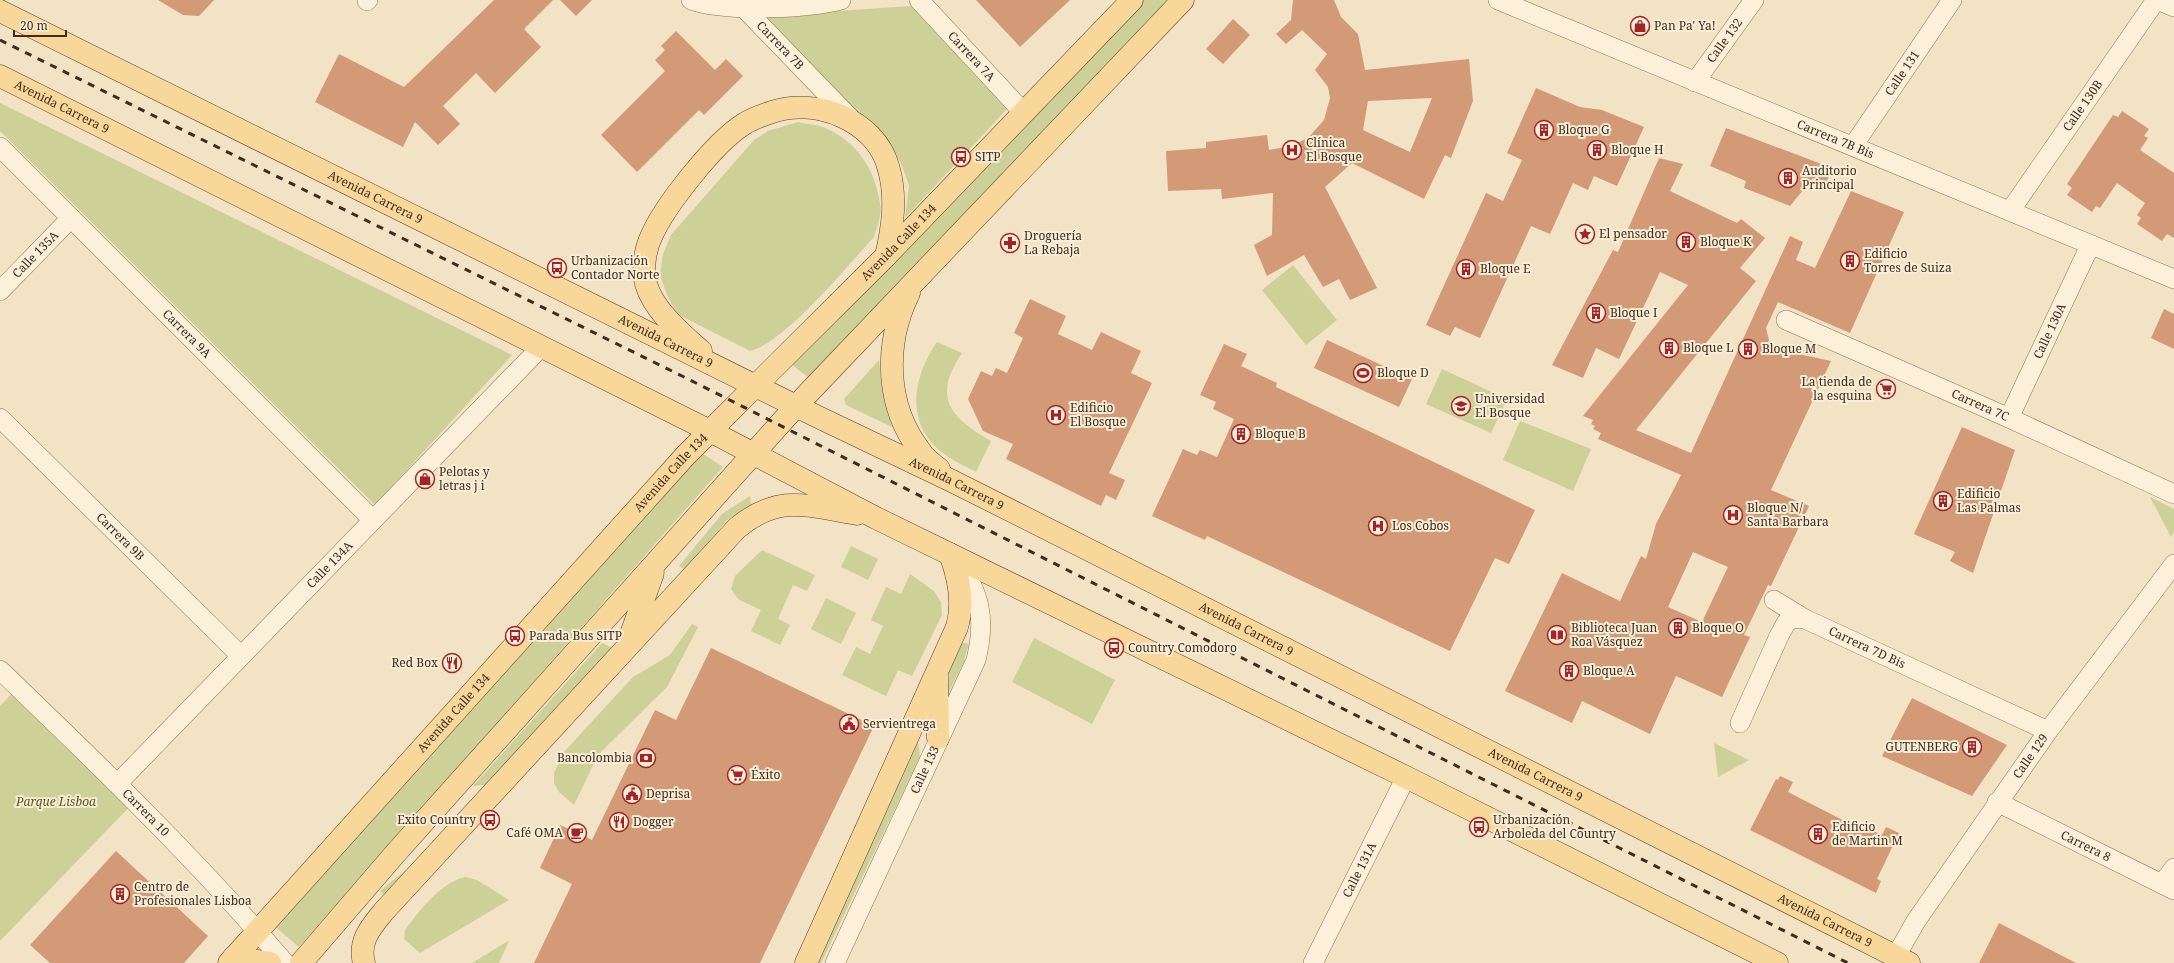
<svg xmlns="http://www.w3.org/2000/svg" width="2174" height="963" font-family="'Noto Serif',serif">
	<rect width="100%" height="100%" fill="#f2e3c4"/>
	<!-- green -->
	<g fill="#cdd197">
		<path d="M 1140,0 L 1169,0 L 809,378 L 792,365 Z"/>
		<path d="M 911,6 L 1008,108 L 905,218 L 909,185 L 900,161 L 764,16 Z"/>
		<path d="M 0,103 L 512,355 L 375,505 L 0,131 Z"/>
		<path d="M 798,122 C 806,124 815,124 823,127 C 856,140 876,170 880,204 C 882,215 877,227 874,237 C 846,267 787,341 750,351 L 677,314 L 667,295 L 660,275 L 663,254 L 671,235 L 754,140 L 768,131 Z"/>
		<path d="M 1293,265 L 1337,320 L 1306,345 L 1262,290 Z"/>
		<path d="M 937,342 L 962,353 C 932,398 950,417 991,441 L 976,472 C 965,466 953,461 943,453 C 904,423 913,377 937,342 Z"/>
		<path d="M 879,360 L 882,389 L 896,429 L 846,405 L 844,399 Z"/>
		<path d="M 1442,369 L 1507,399 L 1491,433 L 1426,404 Z"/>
		<path d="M 1520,421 L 1591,449 L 1573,491 L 1503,460 Z"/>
		<path d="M 700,452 L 723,467 L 299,947 L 273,925 Z"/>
		<path d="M 750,496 L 751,505 L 726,521 L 685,570 L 679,566 L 722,514 Z"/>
		<path d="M 2150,497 L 2174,509 L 2174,532 L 2171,537 Z"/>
		<path d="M 851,546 L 878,559 L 868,580 L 841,567 Z"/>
		<path d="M 762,550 L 815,575 L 807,591 L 793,585 L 778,619 L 790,625 L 780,645 L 751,631 L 761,610 L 738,599 L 731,589 L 735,576 Z"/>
		<path d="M 910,574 L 934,591 L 941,602 L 942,615 L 912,676 L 898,670 L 886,696 L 842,675 L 856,647 L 870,654 L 883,626 L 871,620 L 886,587 L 901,594 Z"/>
		<path d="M 826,598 L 856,613 L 841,644 L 811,629 Z"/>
		<path d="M 692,624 L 698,627 L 667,687 L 598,755 L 574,805 L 559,792 L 554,783 L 554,773 L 563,753 L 633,677 L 670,655 Z"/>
		<path d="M 1034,638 L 1115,680 L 1092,724 L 1012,682 Z"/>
		<path d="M 960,642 L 969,644 L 963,664 L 949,692 L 949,663 Z"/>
		<path d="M 602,643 L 615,649 L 493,784 L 473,786 Z"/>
		<path d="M 18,687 L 135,801 L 0,941 L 0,706 Z"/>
		<path d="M 918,742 L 920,757 L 821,963 L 812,963 Z"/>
		<path d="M 1714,743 L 1749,760 L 1718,777 Z"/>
		<path d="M 434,847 L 388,898 L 380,891 Z"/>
		<path d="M 465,877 L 477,880 L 509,900 L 420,953 L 404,939 L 405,930 C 419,911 441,882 465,877 Z"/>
		<path d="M 509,941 L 499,963 L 472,963 L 508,941 Z"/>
	</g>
	<!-- building -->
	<g fill="#d39a77" fill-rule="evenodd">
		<path d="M 158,0 L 214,0 L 199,16 L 183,15 Z"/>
		<path d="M 494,0 L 553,0 L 524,29 L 541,47 L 495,93 L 476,73 L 443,106 L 460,124 L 438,145 L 415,122 L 403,147 L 315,102 L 339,54 L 404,87 Z"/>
		<path d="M 560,0 L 592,0 L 576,16 Z"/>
		<path d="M 976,0 L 1070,0 L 1020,47 Z"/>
		<path d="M 1293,0 L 1334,0 L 1341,17 L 1358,34 L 1365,70 L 1469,59 L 1473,101 L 1451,158 L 1445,155 L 1424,199 L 1352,163 L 1325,187 L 1377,288 L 1350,300 L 1339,279 L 1323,287 L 1304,255 L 1267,276 L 1254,245 L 1272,235 L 1273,193 L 1222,199 L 1221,189 L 1168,191 L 1166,151 L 1206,148 L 1206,142 L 1267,135 L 1269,150 L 1292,146 L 1309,137 L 1324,120 L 1330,98 L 1328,87 L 1315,70 L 1327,54 L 1302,30 L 1286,44 L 1276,34 L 1291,20 ZM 1432,98 L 1410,152 L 1363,130 L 1368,101 Z"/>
		<path d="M 1233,19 L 1250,35 L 1223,64 L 1206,49 Z"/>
		<path d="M 676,31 L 715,70 L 726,59 L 743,76 L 704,115 L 699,110 L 637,172 L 601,135 L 665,71 L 655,60 L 665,50 L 661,46 Z"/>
		<path d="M 1536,88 L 1580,107 L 1602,110 L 1644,127 L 1617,186 L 1594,176 L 1588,190 L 1573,183 L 1550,234 L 1531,226 L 1480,338 L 1455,327 L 1450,336 L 1426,325 L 1486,193 L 1503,201 L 1522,160 L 1507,153 Z"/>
		<path d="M 2122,111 L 2149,129 L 2144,136 L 2148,138 L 2140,150 L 2174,173 L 2174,238 L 2167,234 L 2162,241 L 2137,224 L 2141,218 L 2137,215 L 2145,203 L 2117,183 L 2100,208 L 2096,206 L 2092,212 L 2067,195 L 2072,188 L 2067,184 L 2113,115 L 2118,117 Z"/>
		<path d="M 1726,128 L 1832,168 L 1825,186 L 1813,178 L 1790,206 L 1744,188 L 1746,181 L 1710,166 Z"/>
		<path d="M 1659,158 L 1683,164 L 1670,191 L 1737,223 L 1741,219 L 1765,238 L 1740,268 L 1756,281 L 1636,430 L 1691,453 L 1790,236 L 1803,242 L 1796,260 L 1815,268 L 1851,191 L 1904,212 L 1850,333 L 1778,302 L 1766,328 L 1771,348 L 1831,361 L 1771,490 L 1809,506 L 1771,586 L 1768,585 L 1744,635 L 1750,637 L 1722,697 L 1676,676 L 1650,734 L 1582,701 L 1572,723 L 1505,691 L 1562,573 L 1620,601 L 1641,556 L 1646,559 L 1656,524 L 1681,475 L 1598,439 L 1601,433 L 1593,429 L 1595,426 L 1591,424 L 1593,420 L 1583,416 L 1688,285 L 1660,272 L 1619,359 L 1596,348 L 1583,378 L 1552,365 L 1613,250 L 1618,252 ZM 1693,552 L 1728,567 L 1702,622 L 1668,607 Z"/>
		<path d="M 1030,299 L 1066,316 L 1058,334 L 1092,350 L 1101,332 L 1141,351 L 1131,373 L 1152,383 L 1109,473 L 1125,480 L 1116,500 L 1106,495 L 1101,506 L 1006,459 L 1013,444 L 983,431 L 968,399 L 981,371 L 992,376 L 996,368 L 1007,373 L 1023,338 L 1014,333 Z"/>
		<path d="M 2164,309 L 2174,314 L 2174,349 L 2151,338 Z"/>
		<path d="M 1327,340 L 1412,379 L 1399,407 L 1314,368 Z"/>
		<path d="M 1224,344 L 1247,354 L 1241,366 L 1277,383 L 1276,387 L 1535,510 L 1509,564 L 1495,558 L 1450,651 L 1207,536 L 1205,540 L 1152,516 L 1183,449 L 1197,455 L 1200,450 L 1217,457 L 1234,419 L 1213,409 L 1216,402 L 1200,395 Z"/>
		<path d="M 1962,427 L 2015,450 L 1973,573 L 1950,561 L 1955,552 L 1914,534 Z"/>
		<path d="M 711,648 L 874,726 L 760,963 L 534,963 L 572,884 L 540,868 L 560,825 L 592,840 L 655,710 L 676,720 Z"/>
		<path d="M 1912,698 L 2007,745 L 1972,796 L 1882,756 Z"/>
		<path d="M 1780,776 L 1793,782 L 1788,792 L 1862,830 L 1869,829 L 1882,835 L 1886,827 L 1899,833 L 1877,879 L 1881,881 L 1876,893 L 1750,830 L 1776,779 L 1778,780 Z"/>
		<path d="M 116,851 L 208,936 L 184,963 L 50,963 L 30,945 Z"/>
		<path d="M 1999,923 L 2076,963 L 1979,963 Z"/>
	</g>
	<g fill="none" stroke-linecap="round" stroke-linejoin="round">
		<!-- street casing -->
		<g stroke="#8f7359" stroke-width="20">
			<g id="street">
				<path d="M 691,0 C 725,12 805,9 841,0"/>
				<path id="s1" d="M 919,0 L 1024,113"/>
				<path id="s2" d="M 1498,0 L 2174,279"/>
				<path d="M 2157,0 L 2174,7"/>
				<path d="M 367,1 L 368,0"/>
				<path id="s3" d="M 744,8 L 853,121"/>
				<path id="s4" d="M 1695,82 L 1754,0"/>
				<path id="s5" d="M 1853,146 L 1952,0"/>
				<path id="s6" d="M 0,147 L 373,520"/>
				<path id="s7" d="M 2010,211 L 2156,0"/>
				<path id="s8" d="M 0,291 L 71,218"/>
				<path id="s9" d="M 1786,320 L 2009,418 L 2174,494"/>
				<path id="s10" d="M 0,418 L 241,656"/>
				<path id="s11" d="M 2009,418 L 2086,254 L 2092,245"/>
				<path d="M 1774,600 L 1805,619"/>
				<path id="s12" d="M 0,670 C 98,764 196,859 285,963"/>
				<path id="s13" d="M 1740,723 L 1779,636 L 1786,623 L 1793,618 L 1805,619 L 2048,731"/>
				<path id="s14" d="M 118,783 L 542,346"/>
				<path id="s15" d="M 1997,802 L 2174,890"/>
				<path d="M 2162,884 L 2174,868"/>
				<path id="s16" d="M 1896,956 L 1916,921 L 2048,731 L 2174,564"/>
				<path id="s17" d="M 835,963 L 976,660 C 986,620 981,592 955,559"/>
				<path id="s18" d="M 1313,963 L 1406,777"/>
			</g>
		</g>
		<!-- primary casing -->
		<g stroke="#5c412d" stroke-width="23">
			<g id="primary">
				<path id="s19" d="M 0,11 L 816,416 L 952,481 L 1909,963"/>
				<path id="s20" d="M 0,76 L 710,431 L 876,518 L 1406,777 L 1777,963"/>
				<path d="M 909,293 C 884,344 885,406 921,452 C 925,459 933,464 939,469"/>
				<path d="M 701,351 C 681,333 654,311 646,284 C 642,270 645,250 651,237 C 665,205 715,142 744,124 C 752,119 763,115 772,112 C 815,97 875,120 888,166 C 897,196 893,226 886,256"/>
				<path d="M 630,637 L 653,573"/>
				<path d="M 937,677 L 938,738"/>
				<path d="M 234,957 L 270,963"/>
				<path id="s21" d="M 229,963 L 686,455 L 886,256 L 1132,0"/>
				<path d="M 301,963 L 394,855 L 796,406 L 1183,0"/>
				<path d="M 364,963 C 358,941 371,927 384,911 L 737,528 C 779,493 808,506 857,514"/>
				<path d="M 806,963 L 957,627 C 964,602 959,578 950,554"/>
			</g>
		</g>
		<!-- street -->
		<use href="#street" stroke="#fcf0d9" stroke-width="19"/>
		<!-- primary -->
		<use href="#primary" stroke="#f8d79a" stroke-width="22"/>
		<!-- rail -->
		<path stroke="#3e2c1e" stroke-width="3" stroke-dasharray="7 7" stroke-linecap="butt" d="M 0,40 L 682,376 L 1848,963"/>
	</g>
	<!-- icons -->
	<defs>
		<g id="shop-ring" transform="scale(1)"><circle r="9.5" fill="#f9edd5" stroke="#a32329" stroke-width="1.5"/><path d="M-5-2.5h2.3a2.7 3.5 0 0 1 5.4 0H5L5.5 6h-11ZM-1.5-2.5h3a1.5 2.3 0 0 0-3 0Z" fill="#a32329"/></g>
		<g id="building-ring" transform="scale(1)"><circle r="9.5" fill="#f9edd5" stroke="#a32329" stroke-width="1.5"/><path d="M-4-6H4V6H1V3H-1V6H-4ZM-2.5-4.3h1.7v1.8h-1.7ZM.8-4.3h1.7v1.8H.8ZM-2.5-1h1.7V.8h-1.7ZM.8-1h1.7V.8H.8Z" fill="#a32329"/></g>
		<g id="hospital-ring" transform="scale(1)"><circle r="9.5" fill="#f9edd5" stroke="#a32329" stroke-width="1.5"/><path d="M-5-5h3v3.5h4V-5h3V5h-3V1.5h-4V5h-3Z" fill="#a32329"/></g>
		<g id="bus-ring" transform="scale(1)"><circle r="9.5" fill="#f9edd5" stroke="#a32329" stroke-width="1.5"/><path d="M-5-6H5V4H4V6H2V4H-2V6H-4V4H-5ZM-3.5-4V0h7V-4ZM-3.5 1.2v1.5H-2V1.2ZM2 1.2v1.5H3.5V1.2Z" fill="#a32329"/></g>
		<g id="sight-ring" transform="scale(1)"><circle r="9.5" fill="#f9edd5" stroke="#a32329" stroke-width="1.5"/><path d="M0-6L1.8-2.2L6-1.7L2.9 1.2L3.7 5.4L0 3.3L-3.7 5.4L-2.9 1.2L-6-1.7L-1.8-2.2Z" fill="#a32329"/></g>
		<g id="pharmacy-ring" transform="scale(1)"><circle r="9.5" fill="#f9edd5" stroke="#a32329" stroke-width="1.5"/><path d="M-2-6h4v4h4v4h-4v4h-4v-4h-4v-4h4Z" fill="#a32329"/></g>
		<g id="stadium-ring" transform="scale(1)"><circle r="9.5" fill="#f9edd5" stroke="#a32329" stroke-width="1.5"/><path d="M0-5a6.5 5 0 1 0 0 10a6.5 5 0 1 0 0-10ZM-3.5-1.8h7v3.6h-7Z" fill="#a32329"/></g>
		<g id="supermarket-ring" transform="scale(1)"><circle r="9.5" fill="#f9edd5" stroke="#a32329" stroke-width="1.5"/><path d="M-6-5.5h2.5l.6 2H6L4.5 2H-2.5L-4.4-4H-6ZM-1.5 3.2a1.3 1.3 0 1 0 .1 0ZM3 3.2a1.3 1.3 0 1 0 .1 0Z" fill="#a32329"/></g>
		<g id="university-ring" transform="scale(1)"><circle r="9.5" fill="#f9edd5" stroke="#a32329" stroke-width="1.5"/><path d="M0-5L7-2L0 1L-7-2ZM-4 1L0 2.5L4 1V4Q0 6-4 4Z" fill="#a32329"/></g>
		<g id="library-ring" transform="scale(1)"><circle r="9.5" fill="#f9edd5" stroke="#a32329" stroke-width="1.5"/><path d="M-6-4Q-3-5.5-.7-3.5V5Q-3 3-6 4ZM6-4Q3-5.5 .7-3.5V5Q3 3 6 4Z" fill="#a32329"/></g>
		<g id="restaurant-ring" transform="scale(1)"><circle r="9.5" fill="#f9edd5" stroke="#a32329" stroke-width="1.5"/><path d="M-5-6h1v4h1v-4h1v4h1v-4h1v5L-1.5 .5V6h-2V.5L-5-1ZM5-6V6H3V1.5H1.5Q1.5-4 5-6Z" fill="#a32329"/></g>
		<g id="civic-ring" transform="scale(1)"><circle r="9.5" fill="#f9edd5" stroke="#a32329" stroke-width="1.5"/><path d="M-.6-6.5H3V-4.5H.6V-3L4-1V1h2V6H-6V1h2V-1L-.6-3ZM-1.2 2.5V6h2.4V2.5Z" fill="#a32329"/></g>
		<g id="bank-ring" transform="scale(1)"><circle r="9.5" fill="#f9edd5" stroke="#a32329" stroke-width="1.5"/><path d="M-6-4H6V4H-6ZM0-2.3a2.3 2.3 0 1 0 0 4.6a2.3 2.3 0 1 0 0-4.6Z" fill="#a32329"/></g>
		<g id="cafe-ring" transform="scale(1)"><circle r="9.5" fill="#f9edd5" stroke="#a32329" stroke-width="1.5"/><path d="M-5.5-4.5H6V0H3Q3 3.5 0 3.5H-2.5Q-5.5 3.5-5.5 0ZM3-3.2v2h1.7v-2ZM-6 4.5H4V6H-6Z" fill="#a32329"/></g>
	</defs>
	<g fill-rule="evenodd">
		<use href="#shop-ring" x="1640" y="26"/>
		<use href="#building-ring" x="1544" y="130"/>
		<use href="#hospital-ring" x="1292" y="150"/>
		<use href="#building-ring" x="1597" y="150"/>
		<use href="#bus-ring" x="961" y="157"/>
		<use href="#building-ring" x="1788" y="178"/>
		<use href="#sight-ring" x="1585" y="234"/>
		<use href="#building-ring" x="1686" y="242"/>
		<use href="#pharmacy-ring" x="1010" y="243"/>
		<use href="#building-ring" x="1850" y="261"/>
		<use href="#bus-ring" x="557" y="268"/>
		<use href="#building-ring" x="1466" y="269"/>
		<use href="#building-ring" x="1596" y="313"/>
		<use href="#building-ring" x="1669" y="348"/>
		<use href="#building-ring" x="1748" y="349"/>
		<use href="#stadium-ring" x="1363" y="373"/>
		<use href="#supermarket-ring" x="1886" y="389"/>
		<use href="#university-ring" x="1461" y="406"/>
		<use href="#hospital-ring" x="1056" y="415"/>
		<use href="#building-ring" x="1241" y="434"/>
		<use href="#shop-ring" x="425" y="479"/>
		<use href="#building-ring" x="1943" y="501"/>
		<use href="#hospital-ring" x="1733" y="515"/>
		<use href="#hospital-ring" x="1378" y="526"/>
		<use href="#building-ring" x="1678" y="628"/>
		<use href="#library-ring" x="1557" y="635"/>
		<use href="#bus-ring" x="515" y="636"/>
		<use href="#bus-ring" x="1114" y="648"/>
		<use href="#restaurant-ring" x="452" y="663"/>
		<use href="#building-ring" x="1569" y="671"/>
		<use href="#civic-ring" x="849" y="724"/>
		<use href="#building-ring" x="1972" y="747"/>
		<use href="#bank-ring" x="646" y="758"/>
		<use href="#supermarket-ring" x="737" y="775"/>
		<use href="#civic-ring" x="632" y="794"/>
		<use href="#bus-ring" x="490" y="820"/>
		<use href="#restaurant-ring" x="619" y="822"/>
		<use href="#bus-ring" x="1479" y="827"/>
		<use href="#cafe-ring" x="577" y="833"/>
		<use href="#building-ring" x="1818" y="834"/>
		<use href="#building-ring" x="120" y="894"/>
	</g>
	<g text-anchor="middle" stroke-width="4" stroke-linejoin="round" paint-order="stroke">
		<!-- poi labels -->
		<g font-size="12" fill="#3e2c1e" stroke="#f9edd5" text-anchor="start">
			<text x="1654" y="30">Pan Pa' Ya!</text>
			<text x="1558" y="134">Bloque G</text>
			<text x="1306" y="147">Clínica<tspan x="1306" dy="14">El Bosque</tspan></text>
			<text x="1611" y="154">Bloque H</text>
			<text x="975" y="161">SITP</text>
			<text x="1802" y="175">Auditorio<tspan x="1802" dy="14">Principal</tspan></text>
			<text x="1599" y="238">El pensador</text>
			<text x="1024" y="240">Droguería<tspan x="1024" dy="14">La Rebaja</tspan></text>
			<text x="1700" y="246">Bloque K</text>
			<text x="1864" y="258">Edificio<tspan x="1864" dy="14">Torres de Suiza</tspan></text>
			<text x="571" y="265">Urbanización<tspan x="571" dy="14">Contador Norte</tspan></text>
			<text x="1480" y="273">Bloque E</text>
			<text x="1610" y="317">Bloque I</text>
			<text x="1683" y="352">Bloque L</text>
			<text x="1762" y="353">Bloque M</text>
			<text x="1377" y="377">Bloque D</text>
			<text x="1872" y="386" text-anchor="end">La tienda de<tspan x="1872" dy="14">la esquina</tspan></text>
			<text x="1475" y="403">Universidad<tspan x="1475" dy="14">El Bosque</tspan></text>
			<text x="1070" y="412">Edificio<tspan x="1070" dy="14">El Bosque</tspan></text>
			<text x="1255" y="438">Bloque B</text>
			<text x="439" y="476">Pelotas y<tspan x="439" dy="14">letras j i</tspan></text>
			<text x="1957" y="498">Edificio<tspan x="1957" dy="14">Las Palmas</tspan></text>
			<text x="1747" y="512">Bloque N/<tspan x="1747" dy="14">Santa Barbara</tspan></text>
			<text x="1392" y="530">Los Cobos</text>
			<text x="1571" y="632">Biblioteca Juan<tspan x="1571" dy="14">Roa Vásquez</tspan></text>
			<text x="1692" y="632">Bloque O</text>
			<text x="529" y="640">Parada Bus SITP</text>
			<text x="1128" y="652">Country Comodoro</text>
			<text x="438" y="667" text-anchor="end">Red Box</text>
			<text x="1583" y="675">Bloque A</text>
			<text x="863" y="728">Servientrega</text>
			<text x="1958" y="751" text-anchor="end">GUTENBERG</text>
			<text x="632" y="762" text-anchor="end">Bancolombia</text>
			<text x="751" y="779">Éxito</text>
			<text x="646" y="798">Deprisa</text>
			<text x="476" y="824" text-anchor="end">Exito Country</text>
			<text x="1493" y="824">Urbanización<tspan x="1493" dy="14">Arboleda del Country</tspan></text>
			<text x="633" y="826">Dogger</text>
			<text x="1832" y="831">Edificio<tspan x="1832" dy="14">de Martin M</tspan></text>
			<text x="563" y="837" text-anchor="end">Café OMA</text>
			<text x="134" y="891">Centro de<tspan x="134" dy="14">Profesionales Lisboa</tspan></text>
		</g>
		<!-- street labels -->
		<g font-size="12" fill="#3e2c1e" stroke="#f9edd5">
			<text dy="4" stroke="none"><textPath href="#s4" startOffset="51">Calle 132</textPath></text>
			<text dy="4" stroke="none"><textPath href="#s3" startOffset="52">Carrera 7B</textPath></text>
			<text dy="4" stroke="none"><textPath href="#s1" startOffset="77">Carrera 7A</textPath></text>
			<text dy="4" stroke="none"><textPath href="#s5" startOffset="88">Calle 131</textPath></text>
			<text dy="4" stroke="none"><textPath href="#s7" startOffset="128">Calle 130B</textPath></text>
			<text dy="4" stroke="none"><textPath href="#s20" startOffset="69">Avenida Carrera 9</textPath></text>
			<text dy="4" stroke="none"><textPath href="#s2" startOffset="365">Carrera 7B Bis</textPath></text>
			<text dy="4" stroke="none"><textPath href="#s19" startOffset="419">Avenida Carrera 9</textPath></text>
			<text dy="4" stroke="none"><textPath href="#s21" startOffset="984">Avenida Calle 134</textPath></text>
			<text dy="4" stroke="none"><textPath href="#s8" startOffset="51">Calle 135A</textPath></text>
			<text dy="4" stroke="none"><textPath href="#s11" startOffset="96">Calle 130A</textPath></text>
			<text dy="4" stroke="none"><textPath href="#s6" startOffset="264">Carrera 9A</textPath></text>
			<text dy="4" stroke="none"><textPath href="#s19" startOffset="743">Avenida Carrera 9</textPath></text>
			<text dy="4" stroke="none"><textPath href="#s9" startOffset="212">Carrera 7C</textPath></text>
			<text dy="4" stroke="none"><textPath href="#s21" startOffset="660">Avenida Calle 134</textPath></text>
			<text dy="4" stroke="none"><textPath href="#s19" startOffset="1067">Avenida Carrera 9</textPath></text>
			<text dy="4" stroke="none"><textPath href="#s10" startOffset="169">Carrera 9B</textPath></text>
			<text dy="4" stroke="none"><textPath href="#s14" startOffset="304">Calle 134A</textPath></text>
			<text dy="4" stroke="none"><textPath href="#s19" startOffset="1391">Avenida Carrera 9</textPath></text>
			<text dy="4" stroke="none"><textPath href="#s13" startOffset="199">Carrera 7D Bis</textPath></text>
			<text dy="4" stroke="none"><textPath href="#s21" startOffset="336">Avenida Calle 134</textPath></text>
			<text dy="4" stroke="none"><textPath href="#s16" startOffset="241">Calle 129</textPath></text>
			<text dy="4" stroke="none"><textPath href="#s17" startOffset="213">Calle 133</textPath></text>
			<text dy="4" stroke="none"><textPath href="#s19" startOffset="1715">Avenida Carrera 9</textPath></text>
			<text dy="4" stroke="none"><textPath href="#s12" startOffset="204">Carrera 10</textPath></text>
			<text dy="4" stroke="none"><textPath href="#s15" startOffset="99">Carrera 8</textPath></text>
			<text dy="4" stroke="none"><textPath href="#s18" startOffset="104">Calle 131A</textPath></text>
			<text dy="4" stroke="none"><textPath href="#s19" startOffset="2039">Avenida Carrera 9</textPath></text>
		</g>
		<!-- park labels -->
		<g font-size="12" font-style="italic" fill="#505c23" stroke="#f9edd5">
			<text x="56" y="806">Parque Lisboa</text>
		</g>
	</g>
	<!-- scale -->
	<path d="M14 30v6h52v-6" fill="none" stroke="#3e2c1e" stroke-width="2"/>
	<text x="20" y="30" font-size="12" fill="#3e2c1e" stroke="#f9edd5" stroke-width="3" paint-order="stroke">20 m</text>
</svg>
